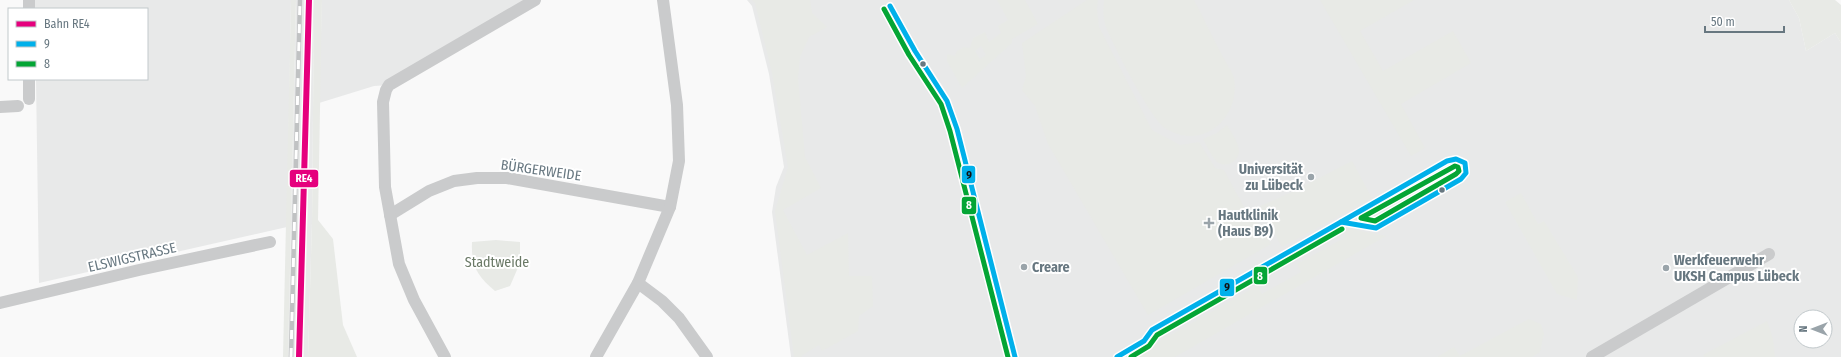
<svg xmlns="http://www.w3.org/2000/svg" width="1841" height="357" font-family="'Fira Sans Condensed',sans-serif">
	<rect width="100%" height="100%" fill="#f9f9f9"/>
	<!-- built -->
	<g fill="#e8e9e9" fill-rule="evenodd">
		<path d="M 35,0 L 291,0 L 287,227 L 39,283 L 36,79 L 147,79 L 147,9 L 35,9 Z"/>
		<path d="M 296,0 L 314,0 L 312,222 L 308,357 L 288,357 Z"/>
		<path d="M 322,0 L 535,0 L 389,85 L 374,86 L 319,103 Z"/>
		<path d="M 747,0 L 1789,0 L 1799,18 L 1806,51 L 1835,33 L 1841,43 L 1841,357 L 791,357 L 772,212 L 776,187 L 784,167 L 769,74 L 752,6 ZM 1801,317 L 1825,317 L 1825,341 L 1801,341 Z"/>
	</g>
	<!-- green -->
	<g fill="#e8eae6" fill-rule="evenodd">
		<path d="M 291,0 L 296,0 L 288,357 L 283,357 Z"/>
		<path d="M 314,0 L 322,0 L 318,220 L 333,239 L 343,325 L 357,357 L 308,357 L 312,222 Z"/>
		<path d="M 752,0 L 810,0 L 812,13 L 827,27 L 809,37 L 800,57 L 798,78 L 805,157 L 821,188 L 783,210 L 807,255 L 848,233 L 849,276 L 872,276 L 873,306 L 859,316 L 858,331 L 822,351 L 819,345 L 801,356 L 802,357 L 794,357 L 775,211 L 788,167 L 772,73 L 755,3 Z"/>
		<path d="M 997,0 L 1025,0 L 1038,24 L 1012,39 L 1012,43 L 962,88 L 947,61 L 947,54 L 955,56 L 957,51 L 964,47 L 970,48 L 973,38 L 985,32 L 989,42 L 1001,33 L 998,26 L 1008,20 ZM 981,46 L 986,55 L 980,59 L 975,51 Z"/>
		<path d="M 1087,0 L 1098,0 L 1097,9 L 1099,27 L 1152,130 L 1180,145 L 1199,142 L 1215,168 L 1224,170 L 1251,220 L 1260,224 L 1271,244 L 1148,315 L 1048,144 L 1035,106 L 1022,90 L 1026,76 L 1022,43 Z"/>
		<path d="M 1104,0 L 1194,0 C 1204,19 1213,38 1223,57 C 1226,63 1232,71 1234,78 C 1241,118 1202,152 1165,128 C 1151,119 1113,45 1106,27 C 1103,19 1103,8 1104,0 Z"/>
		<path d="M 1320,0 L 1414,0 L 1360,31 L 1383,71 L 1453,31 L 1471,63 L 1401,104 L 1425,148 L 1411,156 Z"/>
		<path d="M 1789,0 L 1835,0 L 1841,5 L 1841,43 L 1835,33 L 1806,51 L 1799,18 Z"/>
		<path d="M 1227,125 C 1231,132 1239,143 1239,151 C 1239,162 1224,169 1216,161 C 1211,155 1207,146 1203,139 L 1217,133 Z"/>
		<path d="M 1352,161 L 1372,198 L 1282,247 L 1260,206 L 1292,192 Z"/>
		<circle cx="1455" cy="170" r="7"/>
		<path d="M 1521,193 L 1538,224 L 1544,221 L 1578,277 L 1577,300 L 1557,294 L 1505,202 Z"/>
		<path d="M 1341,227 L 1386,236 L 1175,357 L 1132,357 L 1257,286 L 1262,294 L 1301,272 L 1297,264 L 1346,237 Z"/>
		<path d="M 496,240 L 520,242 L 520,263 L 510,286 L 495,291 C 477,276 471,266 472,242 Z"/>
		<path d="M 1529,319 L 1541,324 L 1544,334 L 1540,352 L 1532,357 L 1437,357 L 1454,347 L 1460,356 Z"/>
		<path d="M 1767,321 L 1773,339 L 1775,357 L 1704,357 L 1703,355 Z"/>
	</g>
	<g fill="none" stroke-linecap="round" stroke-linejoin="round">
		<!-- street -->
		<g stroke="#cacbcc" stroke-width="12">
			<path d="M 29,0 L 29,9"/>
			<path d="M 29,79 L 29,99"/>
			<path d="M 0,107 L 18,106"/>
			<path d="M 390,215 L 429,191 L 454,181 L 477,178 L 507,178 L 670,207"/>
			<path d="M 638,283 L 662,301 L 679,318 L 707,357"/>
			<path d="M 0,303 L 139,270 L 270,242"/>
			<path d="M 445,357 L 414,300 L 399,264 L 385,187 L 383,102 L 386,90 L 389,85 L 535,0"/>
			<path d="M 596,357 L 638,283 L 670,207 L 679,161 L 677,105 L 663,0"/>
			<path d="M 1592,357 L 1769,254"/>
		</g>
		<!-- rail casing -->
		<g stroke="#c0c2c3" stroke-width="4.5">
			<path id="rail" d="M 291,357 L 300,0"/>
		</g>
		<!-- rail -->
		<use href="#rail" stroke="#fff" stroke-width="3" stroke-dasharray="9" stroke-linecap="butt"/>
		<!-- bus-1 casing -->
		<g stroke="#fff" stroke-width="8">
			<g id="bus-1">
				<path d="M 890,6 L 915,51 L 947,101 L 957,129 L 1015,357"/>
				<path d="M 1456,159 L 1465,163 L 1466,173 L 1461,179 L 1376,228 L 1341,222 L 1447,161 Z"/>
				<path d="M 1117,357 L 1144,341 L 1152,330 L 1341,222"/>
			</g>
		</g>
		<!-- bus-2 casing -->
		<g stroke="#fff" stroke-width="8">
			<g id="bus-2">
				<path d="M 884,9 L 909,55 L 941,104 L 950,131 L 1008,357"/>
				<path d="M 1455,166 L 1458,167 L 1459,171 L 1456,174 L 1375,221 L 1361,218 Z"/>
				<path d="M 1131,357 L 1149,346 L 1157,335 L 1342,229"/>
			</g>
		</g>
		<!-- bus-1 -->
		<use href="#bus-1" stroke="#00b0ea" stroke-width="5"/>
		<!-- bus-2 -->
		<use href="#bus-2" stroke="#04a535" stroke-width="5"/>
		<!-- rail-1 casing -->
		<g stroke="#fff" stroke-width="9">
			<path id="rail-1" d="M 299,357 L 309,0"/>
		</g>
		<!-- rail-1 -->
		<use href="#rail-1" stroke="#e5007d" stroke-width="6"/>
	</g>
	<!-- markers -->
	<g fill="#677780" stroke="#fff" stroke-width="1.5">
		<circle cx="923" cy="64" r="3.5"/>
		<circle cx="1442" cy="190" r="3.5"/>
	</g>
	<g fill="#9aa4aa" stroke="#fff" stroke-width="1.5">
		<circle cx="1311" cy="177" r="4"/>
		<path d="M1207 217h4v4h4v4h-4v4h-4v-4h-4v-4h4z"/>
		<circle cx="1024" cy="267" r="4"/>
		<circle cx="1666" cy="268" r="4"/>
	</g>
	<g text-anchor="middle" stroke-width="4" stroke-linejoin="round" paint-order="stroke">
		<!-- poi labels -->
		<g font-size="14" font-weight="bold" fill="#677780" stroke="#fff" text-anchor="start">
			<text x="1303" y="174" text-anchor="end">Universität<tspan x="1303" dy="16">zu Lübeck</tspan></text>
			<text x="1218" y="220">Hautklinik<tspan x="1218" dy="16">(Haus B9)</tspan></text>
			<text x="1674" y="265">Werkfeuerwehr<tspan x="1674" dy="16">UKSH Campus Lübeck</tspan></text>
			<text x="1032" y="272">Creare</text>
		</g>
		<!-- street labels -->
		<g font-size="14" fill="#677780" stroke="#fff">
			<text transform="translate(541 170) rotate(8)" y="5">BÜRGERWEIDE</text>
			<text transform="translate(132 257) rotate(-13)" y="5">ELSWIGSTRASSE</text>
		</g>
		<!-- park labels -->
		<g font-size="14" fill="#6a7966" stroke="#fff">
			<text x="497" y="267">Stadtweide</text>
		</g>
	</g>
	<g stroke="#fff" stroke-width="1.5">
		<rect x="961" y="165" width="15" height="19" rx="4" fill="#00b0ea"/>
		<rect x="289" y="169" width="30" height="19" rx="4" fill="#e5007d"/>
		<rect x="961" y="196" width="16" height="19" rx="4" fill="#04a535"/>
		<rect x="1253" y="266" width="15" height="19" rx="4" fill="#04a535"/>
		<rect x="1219" y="278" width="16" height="19" rx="4" fill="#00b0ea"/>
	</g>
	<g font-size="11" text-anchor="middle" font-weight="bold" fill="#fff">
		<text x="304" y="182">RE4</text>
		<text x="969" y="209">8</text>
		<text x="1260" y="280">8</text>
	</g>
	<g font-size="11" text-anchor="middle" font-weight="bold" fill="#111">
		<text x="969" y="179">9</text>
		<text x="1227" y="291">9</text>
	</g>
	<!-- legend -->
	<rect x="8" y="8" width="140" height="72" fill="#ffffff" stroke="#c2c9cc"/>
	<rect x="16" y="21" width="20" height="6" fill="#e5007d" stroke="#c2c9cc"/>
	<text x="44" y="28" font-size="12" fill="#677780">Bahn RE4</text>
	<rect x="16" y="41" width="20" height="6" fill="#00b0ea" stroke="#c2c9cc"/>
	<text x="44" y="48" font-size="12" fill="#677780">9</text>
	<rect x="16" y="61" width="20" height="6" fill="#04a535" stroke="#c2c9cc"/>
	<text x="44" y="68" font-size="12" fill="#677780">8</text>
	<!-- north arrow -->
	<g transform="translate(1813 329) rotate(270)"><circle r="19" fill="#ffffff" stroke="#c2c9cc"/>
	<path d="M0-3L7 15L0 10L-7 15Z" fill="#9aa4aa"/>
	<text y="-6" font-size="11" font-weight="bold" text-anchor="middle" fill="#677780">N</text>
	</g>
	<!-- scale -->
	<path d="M1705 26v6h79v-6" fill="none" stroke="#677780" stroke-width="2"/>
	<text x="1711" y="26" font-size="12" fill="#677780" stroke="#ffffff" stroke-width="3" paint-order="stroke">50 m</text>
</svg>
